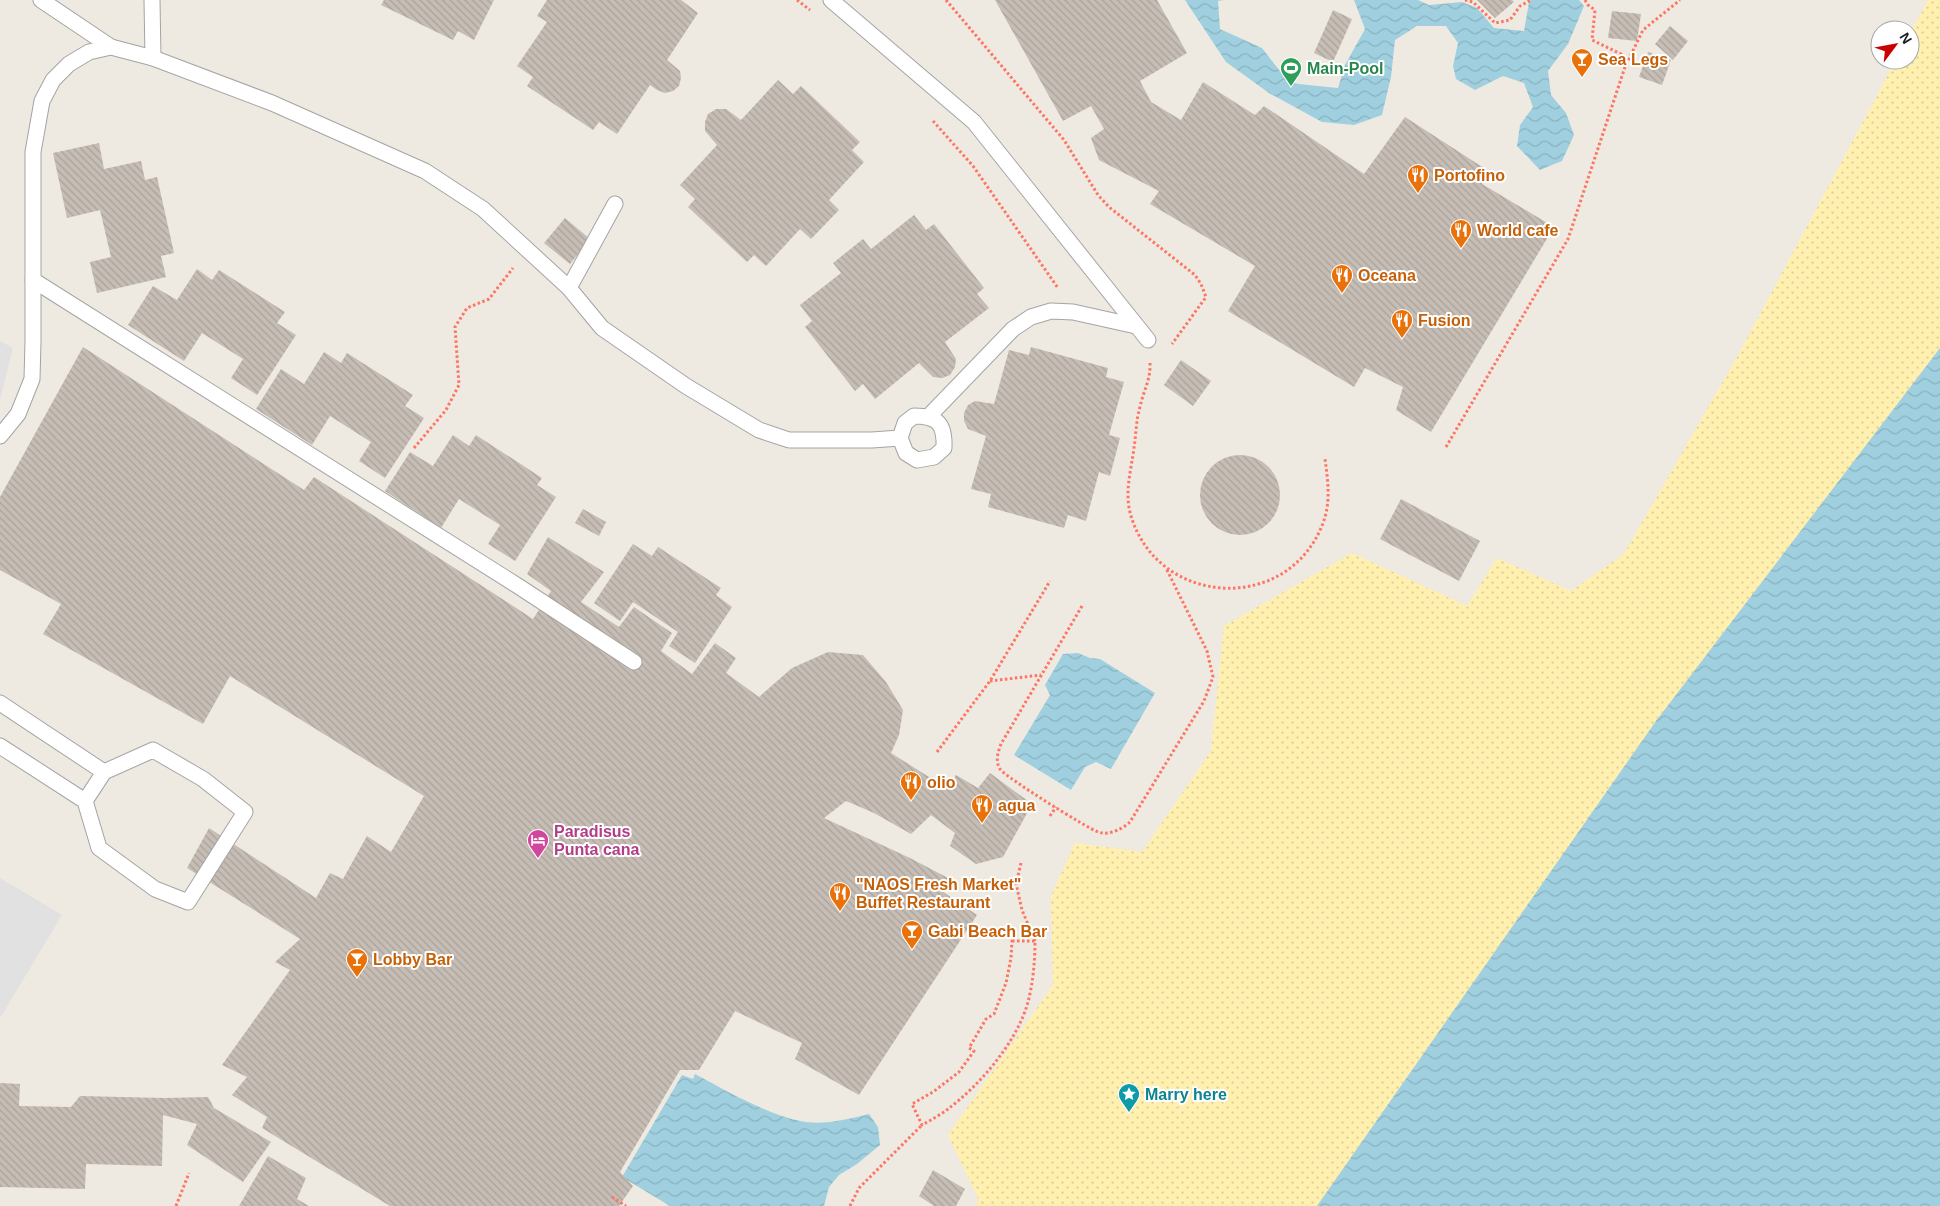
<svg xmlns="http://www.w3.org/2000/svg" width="1940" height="1206" font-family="Helvetica,sans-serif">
	<defs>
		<pattern id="sand-dots" width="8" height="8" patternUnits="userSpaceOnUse" patternTransform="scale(1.25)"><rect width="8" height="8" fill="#fff0af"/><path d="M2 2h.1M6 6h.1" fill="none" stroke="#dacd96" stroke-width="1.8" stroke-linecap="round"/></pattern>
		<pattern id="water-waves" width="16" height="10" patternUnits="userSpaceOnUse" patternTransform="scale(1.25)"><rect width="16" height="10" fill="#a0d0df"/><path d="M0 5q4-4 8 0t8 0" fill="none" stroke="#89b2bf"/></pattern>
		<pattern id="building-back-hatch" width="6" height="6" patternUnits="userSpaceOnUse" patternTransform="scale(1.25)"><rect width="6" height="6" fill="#c6bdb5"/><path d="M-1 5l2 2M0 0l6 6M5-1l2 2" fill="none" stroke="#aaa29b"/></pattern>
	</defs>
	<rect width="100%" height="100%" fill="#eeeae2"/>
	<!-- sand -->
	<path fill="url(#sand-dots)" d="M 1928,0 L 1940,0 L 1940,348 L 1656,721 L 1317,1206 L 976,1206 L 979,1200 L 948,1135 L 1053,985 L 1051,896 L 1075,843 L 1142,852 L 1211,751 L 1224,626 L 1352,553 L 1467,606 L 1497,558 L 1571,591 L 1624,554 L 1737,357 L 1896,60 L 1910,60 L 1910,34 Z"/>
	<!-- parking -->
	<g fill="#e1e1e1">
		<path d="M 0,341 L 13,348 L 0,400 Z"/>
		<path d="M 0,878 L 62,915 L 0,1018 Z"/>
	</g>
	<!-- water -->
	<g fill="url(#water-waves)">
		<path d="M 1185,0 L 1224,0 L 1218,1 L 1220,29 L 1262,48 L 1289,83 L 1338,88 L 1345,65 L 1365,29 L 1354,0 L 1418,0 L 1429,5 L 1462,2 L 1477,8 L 1494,28 L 1524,31 L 1529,2 L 1531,0 L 1579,0 L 1584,6 L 1568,44 L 1548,71 L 1551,95 L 1566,113 L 1574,135 L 1562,161 L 1540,170 L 1517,146 L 1520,125 L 1533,107 L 1524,83 L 1503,76 L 1475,90 L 1456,79 L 1453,66 L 1458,43 L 1446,26 L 1417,26 L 1395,40 L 1391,77 L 1382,115 L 1354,125 L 1322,122 L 1269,93 L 1226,62 Z"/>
		<path d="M 1940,348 L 1940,1206 L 1317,1206 L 1656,721 Z"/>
		<path d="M 1078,653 L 1090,658 L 1100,659 L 1155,693 L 1111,769 L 1096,762 L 1085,767 L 1071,790 L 1014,755 L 1050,695 L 1045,685 L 1063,654 Z"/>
		<path d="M 695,1074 C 726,1091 765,1113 800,1121 C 822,1126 848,1119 869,1114 L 878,1127 L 880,1145 L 857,1164 L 839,1175 L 829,1187 L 824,1206 L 670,1206 L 622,1177 L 682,1075 L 693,1079 Z"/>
	</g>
	<!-- building -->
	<g fill="url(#building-back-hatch)">
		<path d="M 384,0 L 494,0 L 474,40 L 458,31 L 453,40 L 381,5 Z"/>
		<path d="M 547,0 L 681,0 L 698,13 L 667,60 L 680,71 L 681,78 L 679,86 L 673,91 L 665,93 L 657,90 L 650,85 L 617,134 L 599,122 L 593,130 L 527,86 L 533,77 L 517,66 L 547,22 L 537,16 Z"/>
		<path d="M 995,0 L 1157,0 L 1187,53 L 1140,81 L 1151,102 L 1181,120 L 1203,82 L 1255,115 L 1264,106 L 1364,174 L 1405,117 L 1487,170 L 1482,184 L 1554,227 L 1431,432 L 1396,410 L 1403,387 L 1365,368 L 1354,387 L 1228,311 L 1255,266 L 1150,204 L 1159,191 L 1099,160 L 1091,138 L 1104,129 L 1091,106 L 1063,121 Z"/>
		<path d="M 1477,0 L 1512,0 L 1514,2 L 1495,18 Z"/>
		<path d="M 1333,10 L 1352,19 L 1333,62 L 1314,53 Z"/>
		<path d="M 1612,11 L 1641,14 L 1637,41 L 1608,38 Z"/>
		<path d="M 1670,26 L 1688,41 L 1673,60 L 1655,44 Z"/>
		<path d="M 1648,52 L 1671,60 L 1662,85 L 1639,77 Z"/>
		<path d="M 778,80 L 793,94 L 801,86 L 860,142 L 852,150 L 864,162 L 829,200 L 839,210 L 811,239 L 800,229 L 766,266 L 754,255 L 747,262 L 688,207 L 695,199 L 680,185 L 717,145 L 705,131 L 705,122 L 708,114 L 716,109 L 726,109 L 741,120 Z"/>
		<path d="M 99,143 L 104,169 L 141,161 L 145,180 L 157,177 L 174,253 L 161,256 L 166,277 L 97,293 L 90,262 L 111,257 L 100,210 L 67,218 L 53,153 Z"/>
		<path d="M 914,215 L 926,230 L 934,224 L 984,288 L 977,294 L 989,308 L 945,342 L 956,359 L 955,367 L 950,375 L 942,378 L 933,377 L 919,363 L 875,399 L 863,384 L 855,391 L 805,327 L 812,321 L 800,305 L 841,273 L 833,263 L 863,239 L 871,249 Z"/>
		<path d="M 565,218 L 590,239 L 570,264 L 544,243 Z"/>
		<path d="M 197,269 L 212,280 L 219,270 L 285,312 L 277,323 L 296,335 L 257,395 L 231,378 L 243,359 L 202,333 L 184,361 L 128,325 L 153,286 L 177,300 Z"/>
		<path d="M 83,347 L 304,490 L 314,477 L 533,619 L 551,591 L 527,574 L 548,537 L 604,572 L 581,602 L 619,627 L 634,607 L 672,633 L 661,651 L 692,674 L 715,643 L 736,658 L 726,673 L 759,697 L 792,668 L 828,652 L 863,655 L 886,682 L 903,710 L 899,735 L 891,753 L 948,789 L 956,775 L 978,788 L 990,773 L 1032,804 L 1003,857 L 976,864 L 950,846 L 955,833 L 931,815 L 911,834 L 874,813 L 846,801 L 824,818 L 910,858 L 950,879 L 939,889 L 977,915 L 859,1095 L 795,1059 L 802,1043 L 735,1011 L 699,1070 L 680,1070 L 620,1172 L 633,1186 L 619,1206 L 390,1206 L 262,1128 L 267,1117 L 232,1095 L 247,1077 L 222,1065 L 290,970 L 275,962 L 300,939 L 187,868 L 209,828 L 316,898 L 330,873 L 343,879 L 367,836 L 391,852 L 424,796 L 230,676 L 203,724 L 43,634 L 61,604 L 0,570 L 0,497 Z"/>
		<path d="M 1031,347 L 1108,368 L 1106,377 L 1124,382 L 1109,435 L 1120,438 L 1110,476 L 1099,472 L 1086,521 L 1068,515 L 1064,528 L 988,507 L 991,494 L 971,489 L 986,436 L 968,429 L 964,421 L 964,413 L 968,405 L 975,401 L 994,404 L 1009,350 L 1029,355 Z"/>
		<path d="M 324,352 L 341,363 L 347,353 L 413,395 L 405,406 L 424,418 L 385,478 L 359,461 L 371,442 L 330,416 L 312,445 L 256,409 L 281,369 L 304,384 Z"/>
		<path d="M 1181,360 L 1211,381 L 1193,406 L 1164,385 Z"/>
		<path d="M 453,435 L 469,446 L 476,435 L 542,478 L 537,485 L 556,497 L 515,561 L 488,544 L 500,525 L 459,499 L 441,528 L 385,491 L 410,452 L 433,466 Z"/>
		<circle cx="1240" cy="495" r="40"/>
		<path d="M 1401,499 L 1480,541 L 1459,581 L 1380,539 Z"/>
		<path d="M 583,509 L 606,522 L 599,536 L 575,523 Z"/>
		<path d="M 633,544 L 652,556 L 658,547 L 721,588 L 716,595 L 732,607 L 695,663 L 669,646 L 678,632 L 633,602 L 620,621 L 594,603 Z"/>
		<path d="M 0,1083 L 20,1084 L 19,1106 L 71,1107 L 80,1096 L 164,1098 L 208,1097 L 214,1108 L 271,1142 L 243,1182 L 187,1145 L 197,1124 L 163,1115 L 162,1166 L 86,1164 L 85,1189 L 0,1187 Z"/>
		<path d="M 268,1156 L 306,1178 L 297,1199 L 309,1206 L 239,1206 Z"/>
		<path d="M 933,1170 L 965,1189 L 956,1206 L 934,1206 L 919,1196 Z"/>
	</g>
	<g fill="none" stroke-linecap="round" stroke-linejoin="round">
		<!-- service casing -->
		<g stroke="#a4a4a4" stroke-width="17">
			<g id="service">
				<path d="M 41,0 L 111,47"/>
				<path d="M 152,0 L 153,58"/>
				<path d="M 831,0 L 974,122 L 1148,340"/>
				<path d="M 33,280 L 518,586 L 634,662"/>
				<path d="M 569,288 L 615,204"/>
				<path d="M 914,416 C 938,416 945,424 944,448 L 934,457 L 917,460 L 906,453 L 900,438 L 905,423 Z"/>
				<path d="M 929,416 L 1013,329 L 1031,317 L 1051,311 L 1073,312 L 1136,326"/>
				<path d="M 0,436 L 18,414 L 32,379 L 33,341 L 33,152 L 42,101 L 53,80 L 69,64 L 89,52 L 111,47 L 153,58 L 272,103 L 425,171 L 483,209 L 569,288 L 602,328 L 686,386 L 759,430 L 789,440 L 872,440 L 900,438"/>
				<path d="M 0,703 L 104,772"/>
				<path d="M 0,746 L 85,801 L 99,848 L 155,889 L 188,902 L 245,812 L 203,779 L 153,750 L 104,772 L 85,801"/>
			</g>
		</g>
		<!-- path -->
		<g stroke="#ff7462" stroke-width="3" stroke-dasharray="2.5 2.5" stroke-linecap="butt">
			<path d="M 797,0 L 810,10"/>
			<path d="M 946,0 L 1064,140 L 1098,195 L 1109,207 L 1195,275 L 1201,284 L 1206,297 L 1172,344"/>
			<path d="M 1465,0 L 1473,2 L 1495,23 L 1510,20 L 1520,6 L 1531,0"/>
			<path d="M 1585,0 L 1588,5 L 1595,10 L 1592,40 L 1621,54 L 1625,66"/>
			<path d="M 933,121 L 973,166 L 1058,288"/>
			<path d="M 1150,363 C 1151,379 1143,392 1140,407 C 1136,420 1136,435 1134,448 C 1131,471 1124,493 1131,516 C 1159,608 1289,614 1323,523 C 1331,502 1328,481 1325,459"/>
			<path d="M 1446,447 L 1568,239 L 1625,67 L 1643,30 L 1680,0"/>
			<path d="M 414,448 L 446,410 L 459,385 L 455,327 L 467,308 L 489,299 L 513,268"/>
			<path d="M 1082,606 L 1001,744 C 998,752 995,761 1000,769 C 1005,777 1087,828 1098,832 C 1109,836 1122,829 1130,822 L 1204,701 L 1213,677 L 1207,651 L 1166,568"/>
			<path d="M 990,681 L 1041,675"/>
			<path d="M 937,752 L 990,681 L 1050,581"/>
			<path d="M 1050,816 L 1056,807"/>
			<path d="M 1021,863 L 1016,884 L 1022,910 L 1035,941"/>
			<path d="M 1012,941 L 1035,941 C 1035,961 1033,983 1028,1002 C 1017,1042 980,1085 948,1109 C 940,1115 931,1120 922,1125 L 912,1104 L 933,1092 L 959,1072 L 974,1051 L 969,1048 L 986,1019 L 994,1014 L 1006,983 L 1011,958 Z"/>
			<path d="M 612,1197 L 626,1206"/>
			<path d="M 176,1206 L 189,1173"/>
			<path d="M 850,1206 L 859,1188 L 922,1125"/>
		</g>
		<!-- service -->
		<use href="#service" stroke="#fff" stroke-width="15"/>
	</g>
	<!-- icons -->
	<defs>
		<g id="bar-pin" transform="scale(1.125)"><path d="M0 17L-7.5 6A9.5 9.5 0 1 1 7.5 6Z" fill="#e8710a" stroke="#fff"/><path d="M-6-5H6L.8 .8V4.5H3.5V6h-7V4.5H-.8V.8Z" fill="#fff"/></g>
		<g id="stadium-pin" transform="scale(1.125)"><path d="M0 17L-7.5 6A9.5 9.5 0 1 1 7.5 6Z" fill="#2e9e5b" stroke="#fff"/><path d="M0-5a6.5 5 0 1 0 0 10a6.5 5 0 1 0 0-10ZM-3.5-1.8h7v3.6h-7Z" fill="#fff"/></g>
		<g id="restaurant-pin" transform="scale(1.125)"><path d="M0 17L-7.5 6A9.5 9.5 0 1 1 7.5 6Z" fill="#e8710a" stroke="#fff"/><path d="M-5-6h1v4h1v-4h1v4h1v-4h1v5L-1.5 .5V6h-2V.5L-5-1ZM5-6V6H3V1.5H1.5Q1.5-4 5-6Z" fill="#fff"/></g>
		<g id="hotel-pin" transform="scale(1.125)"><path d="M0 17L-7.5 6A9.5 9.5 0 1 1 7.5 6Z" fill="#d1479c" stroke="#fff"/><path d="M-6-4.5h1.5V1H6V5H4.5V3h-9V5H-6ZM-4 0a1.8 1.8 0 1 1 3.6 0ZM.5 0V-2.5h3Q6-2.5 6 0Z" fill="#fff"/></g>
		<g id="sight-pin" transform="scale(1.125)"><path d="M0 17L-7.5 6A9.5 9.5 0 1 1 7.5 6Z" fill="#0f9aa8" stroke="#fff"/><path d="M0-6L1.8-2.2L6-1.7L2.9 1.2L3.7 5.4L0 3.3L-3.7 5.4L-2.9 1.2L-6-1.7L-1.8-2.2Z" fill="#fff"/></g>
	</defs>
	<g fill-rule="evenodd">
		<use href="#bar-pin" x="1582" y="59"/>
		<use href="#stadium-pin" x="1291" y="68"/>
		<use href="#restaurant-pin" x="1418" y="175"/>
		<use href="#restaurant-pin" x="1461" y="230"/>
		<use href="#restaurant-pin" x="1342" y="275"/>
		<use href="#restaurant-pin" x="1402" y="320"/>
		<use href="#restaurant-pin" x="911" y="782"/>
		<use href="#restaurant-pin" x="982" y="805"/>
		<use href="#hotel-pin" x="538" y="840"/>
		<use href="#restaurant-pin" x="840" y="893"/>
		<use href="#bar-pin" x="912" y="931"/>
		<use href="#bar-pin" x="357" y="959"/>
		<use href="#sight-pin" x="1129" y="1094"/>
	</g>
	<g text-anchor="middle" stroke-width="4" stroke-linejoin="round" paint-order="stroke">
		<!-- food labels -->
		<g font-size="16" font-weight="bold" fill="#c56008" stroke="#fff" text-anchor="start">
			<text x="1598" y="65">Sea Legs</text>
			<text x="1434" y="181">Portofino</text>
			<text x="1477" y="236">World cafe</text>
			<text x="1358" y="281">Oceana</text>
			<text x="1418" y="326">Fusion</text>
			<text x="927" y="788">olio</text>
			<text x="998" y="811">agua</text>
			<text x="856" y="890">"NAOS Fresh Market"<tspan x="856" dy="18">Buffet Restaurant</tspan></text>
			<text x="928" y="937">Gabi Beach Bar</text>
			<text x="373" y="965">Lobby Bar</text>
		</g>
		<!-- leisure labels -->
		<g font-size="16" font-weight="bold" fill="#27864d" stroke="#fff" text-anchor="start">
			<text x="1307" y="74">Main-Pool</text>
		</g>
		<!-- hotel labels -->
		<g font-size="16" font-weight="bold" fill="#b23c85" stroke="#fff" text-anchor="start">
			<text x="554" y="837">Paradisus<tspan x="554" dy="18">Punta cana</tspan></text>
		</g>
		<!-- culture labels -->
		<g font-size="16" font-weight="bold" fill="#0d838f" stroke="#fff" text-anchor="start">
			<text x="1145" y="1100">Marry here</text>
		</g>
	</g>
	<!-- north arrow -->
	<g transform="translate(1895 45) rotate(58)"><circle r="24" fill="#ffffff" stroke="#a5a5a5"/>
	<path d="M0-4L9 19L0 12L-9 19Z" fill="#c90200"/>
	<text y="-8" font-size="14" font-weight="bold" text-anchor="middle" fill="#1d1d1d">N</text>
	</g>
</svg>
